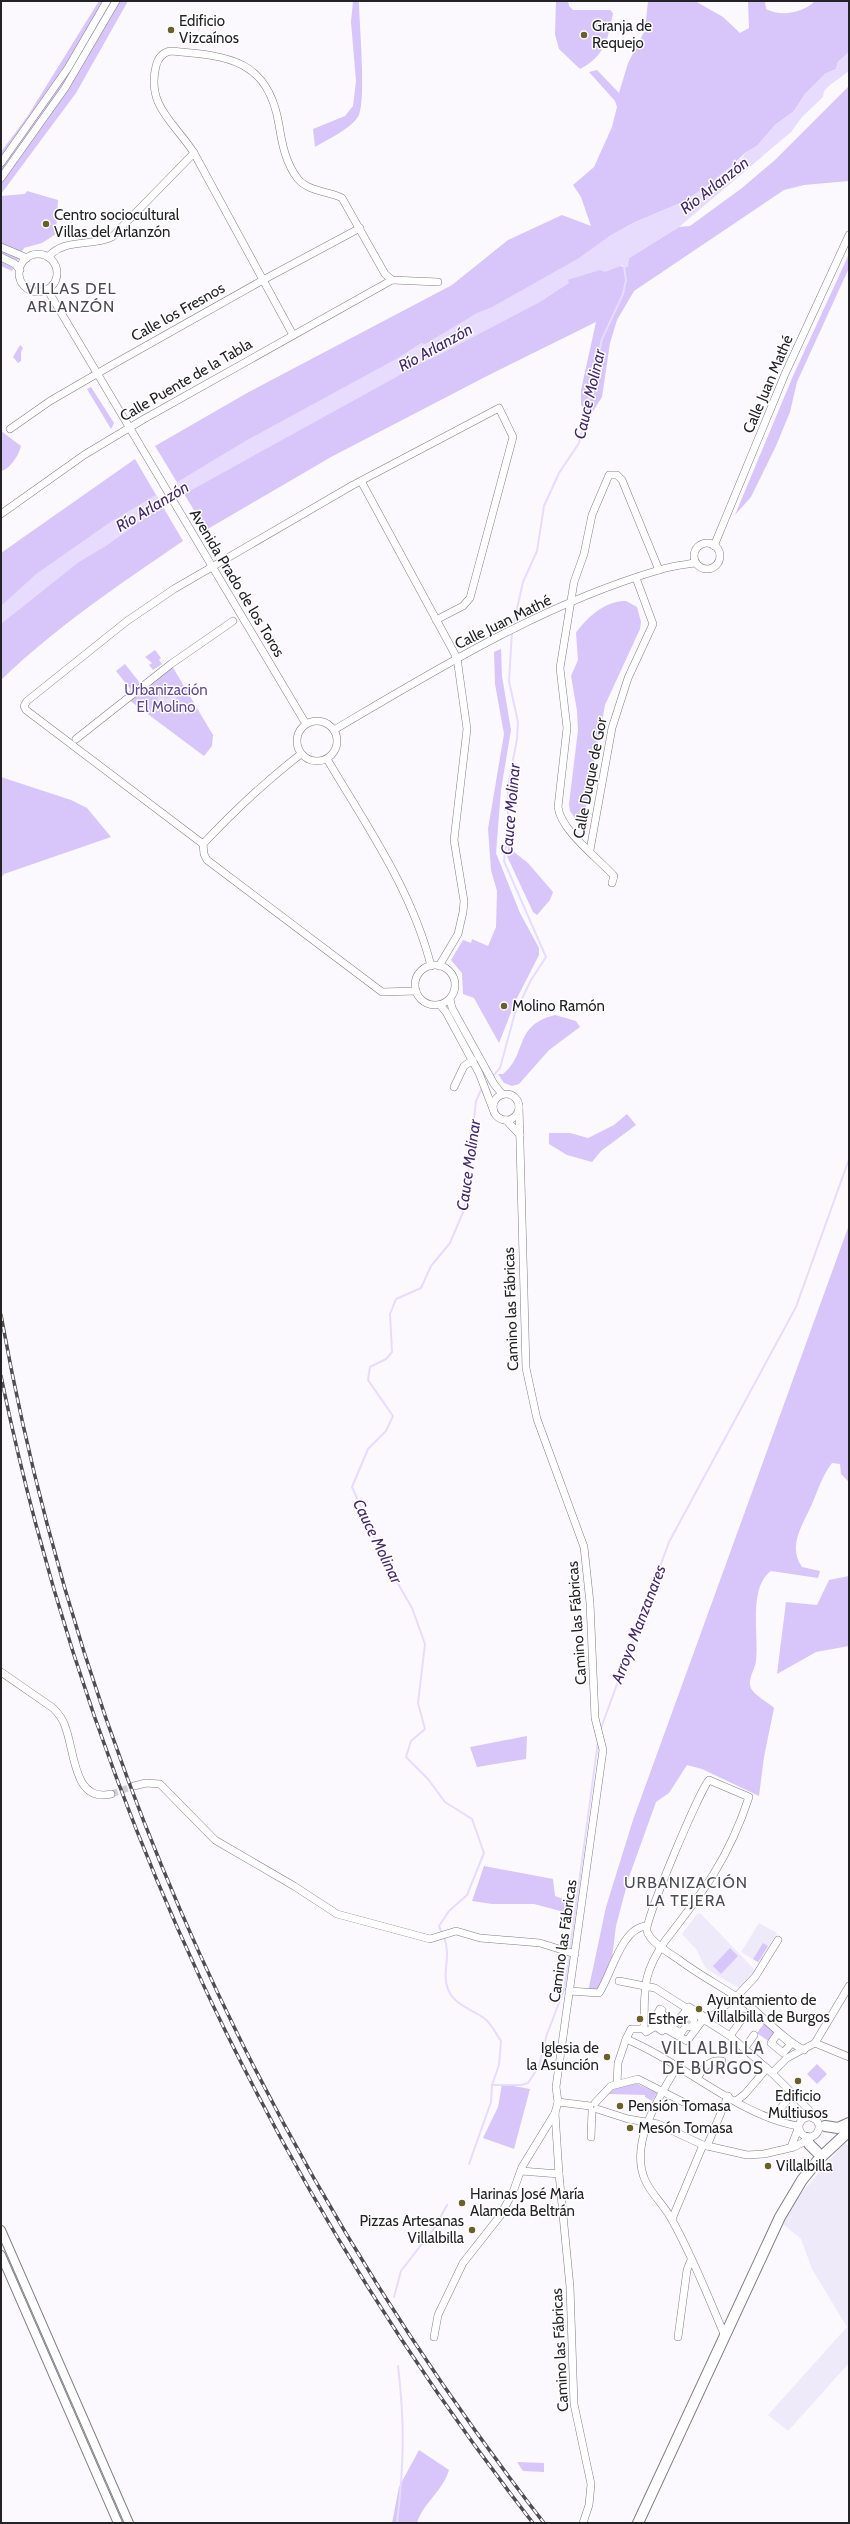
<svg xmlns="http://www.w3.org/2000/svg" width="850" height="2524" font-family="Cabin,sans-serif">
	<rect width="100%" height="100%" fill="#fbf9fe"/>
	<!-- built -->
	<g fill="#efeafa">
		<path d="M 700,1913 L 755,1970 L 739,1988 L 706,1969 L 696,1949 L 682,1934 L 697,1914 Z"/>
		<path d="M 759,1923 L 777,1933 L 759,1963 L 741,1952 Z"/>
		<path d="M 845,2142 L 849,2147 L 849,2363 L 788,2431 L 768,2415 L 847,2327 L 812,2269 L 801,2239 L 783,2224 L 799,2196 Z"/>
	</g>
	<!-- green -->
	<g fill="#d8c5f9">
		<path d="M 99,1 L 128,1 L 76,93 L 1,194 L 1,152 L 27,117 Z"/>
		<path d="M 353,1 L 359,1 C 359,23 367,104 358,117 C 349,130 328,139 315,147 L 313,129 L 345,116 L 353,106 L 356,81 L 351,22 Z"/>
		<path d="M 556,1 L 568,1 L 569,6 L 573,10 L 610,10 L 613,13 C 608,39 605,56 580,69 L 559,49 L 555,34 Z"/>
		<path d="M 648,1 L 695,1 L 723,17 L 740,33 L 749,28 L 748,1 L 765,1 L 766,9 C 781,17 803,13 815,1 L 849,1 L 849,52 L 838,62 L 836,69 L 825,74 L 805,94 L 794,111 L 775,125 L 757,146 L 745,153 L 711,186 L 708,185 L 685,201 L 633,223 L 608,237 L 618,266 L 627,267 L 629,258 L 679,227 L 690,226 L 742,188 L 775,160 L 849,86 L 849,181 L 804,185 L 784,190 L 634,291 L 617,320 L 610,343 L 602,397 L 590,416 L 581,405 L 581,390 L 596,322 L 487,376 L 331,457 L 206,530 L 155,446 L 247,393 L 452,285 L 508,240 L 562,215 L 591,226 L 581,197 L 573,185 L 594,167 L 612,127 L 617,107 L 615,101 L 589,72 L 597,70 L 619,93 L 628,63 L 645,30 Z"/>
		<path d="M 27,191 L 58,200 L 56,234 L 42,243 L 24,248 L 12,271 L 1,266 L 1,196 L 25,194 Z"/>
		<path d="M 849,254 L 849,268 L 797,382 L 790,412 L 776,446 L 751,497 L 735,515 L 793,376 Z"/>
		<path d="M 20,345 L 23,348 L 21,352 L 21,361 L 18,363 L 13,357 Z"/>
		<path d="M 91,387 L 114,423 L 111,429 L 87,389 Z"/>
		<path d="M 1,431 L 21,446 C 19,455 10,469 1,471 Z"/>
		<path d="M 135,459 L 183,541 C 120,584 56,627 1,680 L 1,553 Z"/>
		<path d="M 626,601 L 637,607 L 641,622 L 640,629 L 605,705 L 584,818 L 582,822 L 577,821 L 570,811 L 569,804 L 578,730 L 577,711 L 571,676 L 578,660 L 576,633 C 586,618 606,600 626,601 Z"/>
		<path d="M 501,649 L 502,676 L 511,730 L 501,790 L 496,853 L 520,913 L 539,948 L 539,955 L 516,1000 L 499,1043 L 474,998 L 463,994 L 462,973 L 451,960 L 463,940 L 471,943 L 472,939 L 488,946 L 496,927 L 497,891 L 491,870 L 488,829 L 504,734 L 495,684 L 494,652 Z"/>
		<path d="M 155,650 L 161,658 L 159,660 L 162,664 L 153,670 L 149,665 L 152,663 L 145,657 Z"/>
		<path d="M 125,664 L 140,683 L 131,690 L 116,671 Z"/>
		<path d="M 172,666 L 213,735 L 212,746 L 204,756 L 129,700 Z"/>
		<path d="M 1,777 L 71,800 L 87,808 L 111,837 L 4,874 L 1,878 Z"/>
		<path d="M 510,835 L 514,852 L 528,863 L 553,892 L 550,900 L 537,915 L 533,912 L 507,856 Z"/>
		<path d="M 555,1015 L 576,1021 L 580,1027 L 549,1050 L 519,1084 L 512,1086 L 504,1083 L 498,1074 L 503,1074 C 528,1054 513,1025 555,1015 Z"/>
		<path d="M 627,1114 L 636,1125 L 601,1151 L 592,1162 L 567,1155 L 549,1144 L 549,1133 L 570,1133 L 588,1138 L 614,1125 Z"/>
		<path d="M 849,1225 L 849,1482 L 841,1474 L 840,1464 L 832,1463 C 822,1476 818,1490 812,1504 C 803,1525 787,1545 802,1567 L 820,1571 L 818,1578 L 771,1571 C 748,1587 759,1635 756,1661 C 755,1669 749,1677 750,1685 C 751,1694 768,1702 774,1708 L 764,1757 L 759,1796 L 702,1769 L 687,1765 L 669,1793 L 656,1802 L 629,1877 L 616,1926 L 612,1958 L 598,1990 L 588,1992 L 606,1907 L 633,1820 Z"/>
		<path d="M 849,1576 L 849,1646 L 816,1652 L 777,1674 L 786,1602 L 817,1605 L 829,1580 Z"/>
		<path d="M 527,1736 L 526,1759 L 477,1767 L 470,1747 Z"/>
		<path d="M 484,1866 L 553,1879 L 555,1896 L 571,1902 L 568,1913 L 534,1904 L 492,1904 L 472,1901 Z"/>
		<path d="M 763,1943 L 768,1946 L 758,1962 L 753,1959 Z"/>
		<path d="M 730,1948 L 738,1956 L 721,1974 L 713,1966 Z"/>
		<path d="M 765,2022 L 778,2033 L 771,2043 L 757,2033 Z"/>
		<path d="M 817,2064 L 827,2074 L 817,2084 L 807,2074 Z"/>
		<path d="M 635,2083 L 657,2093 L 652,2101 L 645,2097 L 645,2095 L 608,2094 L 615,2088 Z"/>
		<path d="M 502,2084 L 530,2089 L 514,2149 L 483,2138 L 498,2107 Z"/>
		<path d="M 419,2450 L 449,2470 C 443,2491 423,2503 417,2523 L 392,2523 L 399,2487 Z"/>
		<path d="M 517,2462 L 544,2463 L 544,2472 L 523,2471 Z"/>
	</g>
	<!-- water -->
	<g fill="#e7dbfe">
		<path d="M 849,52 L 849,71 L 830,85 L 824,91 L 823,97 L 802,117 L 791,132 L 679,227 L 629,258 L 628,267 L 624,268 L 623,265 L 605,272 L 600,270 L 568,280 L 569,283 L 540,302 L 437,356 L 406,370 L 400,375 L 159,508 L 106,546 L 79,562 L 1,624 L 1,606 L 36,574 L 109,523 L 247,440 L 396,359 L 421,343 L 425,344 L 477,313 L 492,307 L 579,258 L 608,237 L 633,223 L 685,201 L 708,185 L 711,185 L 716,178 L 743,157 L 745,153 L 757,146 L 775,125 L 794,111 L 805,94 L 825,74 L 836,69 L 838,62 Z"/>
		<path d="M 175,695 L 177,701 L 169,703 L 166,707 L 157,704 L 158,696 L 167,698 Z"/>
	</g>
	<!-- pier -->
	<path fill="#fbf9fe" d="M 175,481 L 184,496 L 164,508 L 155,492 Z"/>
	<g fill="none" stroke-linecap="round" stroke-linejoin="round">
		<!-- stream -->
		<g stroke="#e7dbfe" stroke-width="2">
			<path d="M 513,626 L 523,582 L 537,551 L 544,506 L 559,473 L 579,443 L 602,339 L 623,294 L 626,280 L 624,267"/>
			<path d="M 485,1085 L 500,1068 L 515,1013 L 531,980 L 546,957 L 504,861 L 508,831 L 508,786 L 517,739 L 518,722 L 509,681 L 512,631"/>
			<path d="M 601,1728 L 669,1542 L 796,1307 L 849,1159"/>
			<path d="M 442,1933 L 439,1926 L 449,1911 L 467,1895 L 484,1853 L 472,1819 L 445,1802 L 428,1779 L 406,1757 L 411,1741 L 425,1729 L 418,1703 L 425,1644 L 412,1608 L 385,1561 L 352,1487 L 368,1449 L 386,1431 L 393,1416 L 368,1380 L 370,1367 L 386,1359 L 392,1352 L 390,1314 L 396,1299 L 421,1288 L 431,1266 L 450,1243 L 464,1210 L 476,1101 L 482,1088"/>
			<path d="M 444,1937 C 452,1958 441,1972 448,1989 C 454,2005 471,2009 484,2018 C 491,2023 496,2034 501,2041 L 499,2065 L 492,2085 L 491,2102 L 469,2164"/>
			<path d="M 570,1950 L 598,1742"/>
			<path d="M 492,2085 L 521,2085 L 528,2083 L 539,2066 L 547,2034 L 564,1990 L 570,1954"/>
			<path d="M 394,2297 L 401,2271 L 435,2227 L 447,2205"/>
			<path d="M 397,2523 C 404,2465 405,2424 398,2366"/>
		</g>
		<!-- minor-tunnel -->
		<path stroke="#d0ced3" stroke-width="7" stroke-dasharray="7 3.5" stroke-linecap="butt" d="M 111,1794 L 134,1786"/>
		<!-- minor casing -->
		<g stroke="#817e87" stroke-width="8">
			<g id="minor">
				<path d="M 194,153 L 293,335"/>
				<path d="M 1,163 L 68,68 L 107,1"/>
				<path d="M 1,178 L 65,88 L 116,1"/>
				<path d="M 1,247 L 27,258"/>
				<circle cx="38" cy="273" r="19"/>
				<path d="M 1,257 L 15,264 L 20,270"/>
				<path d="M 48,257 C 65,238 89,247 112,237 L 194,153 C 175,123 146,106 156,66 C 158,58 162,53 170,51 C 227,56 268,58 279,125 C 282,144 286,164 298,179 C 309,192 329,191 342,198 L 385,274 L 392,280 L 438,282"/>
				<path d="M 47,289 L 306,724"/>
				<path d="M 10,429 L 50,401 L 112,365 L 263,280 L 360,228"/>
				<path d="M 361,481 L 457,658 L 467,729 L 454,840 L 464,901 L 463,912 L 458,934 L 439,966"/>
				<path d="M 1,514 L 84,455 L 144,419 L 392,280"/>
				<circle cx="707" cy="556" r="13"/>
				<path d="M 714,546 L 785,374 L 849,235"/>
				<circle cx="317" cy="741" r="20"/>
				<path d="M 334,730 C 437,669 543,604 659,570 C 671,566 683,565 695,563"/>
				<path d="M 76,739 L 171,664 L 233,621"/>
				<path d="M 301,754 C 266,781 234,811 203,844 L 204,854 L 207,860 L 382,992 L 416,991"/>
				<path d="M 327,759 C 366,825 412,890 431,966"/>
				<path d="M 203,844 L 26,710 L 24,706 L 27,701 L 127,621 L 174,589 L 353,485 L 499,408 L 513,437 L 470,598 L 463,606 L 436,620"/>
				<path d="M 590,850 L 612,728 L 628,678 L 653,624 L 636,578"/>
				<path d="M 612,883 L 614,876 C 598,858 561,831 558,807 L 567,728 L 560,668 L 574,582 L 584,554 L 592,515 L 609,475 L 617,475 L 622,480 L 659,570"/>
				<circle cx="435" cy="985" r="20"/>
				<path d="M 450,999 L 452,1008 L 494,1084 L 502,1094"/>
				<path d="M 440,1005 L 446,1012 L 479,1073 L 493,1109"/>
				<path d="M 454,1087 L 464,1066 L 473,1060"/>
				<circle cx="506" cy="1107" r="13"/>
				<path d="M 519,1106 L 526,1368 L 537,1419 L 584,1547 L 590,1603 L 595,1718 L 603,1750 L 556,2087 L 558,2102 L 555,2113 L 559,2174 L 570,2287 L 574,2404 L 591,2484 L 589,2505 L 583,2523"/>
				<path d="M 506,1120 L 520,1135"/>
				<path d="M 1,1672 L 53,1708 C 58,1713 63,1719 65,1726 C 75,1751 73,1803 111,1794"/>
				<path d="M 134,1786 L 146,1783 L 160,1784 L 215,1840 L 294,1886 L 337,1914 L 430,1939 L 456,1931 L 480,1938 L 540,1943 L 575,1954"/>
				<path d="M 619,1981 L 655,1988 L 730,2036 L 772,2073 L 808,2109 L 813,2118"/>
				<path d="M 569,1991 L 599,1993 C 611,1976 621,1928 646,1926"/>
				<path d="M 689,2007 L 705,2017 L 687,2041 L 664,2028 L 662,2031 L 652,2024 L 660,2009 L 662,2010 L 660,2013 L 676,2023 Z"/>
				<circle cx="689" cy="2022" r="5"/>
				<path d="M 706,2021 L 736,1997 L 755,1977 L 778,1940"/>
				<path d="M 646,2032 L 661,2023 L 681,2033 L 686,2026"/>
				<path d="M 778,2033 L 791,2044 L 783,2053 L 771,2043 Z"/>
				<path d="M 730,2036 L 744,2016"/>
				<path d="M 815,2043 L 849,2057"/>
				<path d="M 745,2048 L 754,2035"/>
				<path d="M 677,2067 C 659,2097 629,2143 645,2180 C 651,2194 665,2206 672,2220 C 693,2257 708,2297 725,2336"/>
				<path d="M 772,2073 L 787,2058 L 815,2043 L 849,1986"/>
				<path d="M 697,2078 C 704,2068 709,2059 722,2061"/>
				<path d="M 617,2083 L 618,2063 L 626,2039"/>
				<path d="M 736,2101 L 745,2094 L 767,2068"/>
				<path d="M 558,2102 L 590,2106"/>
				<path d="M 595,2103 L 611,2086 L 638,2079 L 683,2102"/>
				<path d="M 597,2109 L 628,2119 L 658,2124 L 703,2145 L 747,2155 L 764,2154 L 794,2147 L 804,2142 L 807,2138"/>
				<circle cx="809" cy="2127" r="10"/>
				<path d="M 773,2118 L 792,2094"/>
				<path d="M 798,2126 C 739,2116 682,2062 626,2039 L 631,2029 L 644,2029 C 645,1989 641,1976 665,1941 C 704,1891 729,1858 749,1797 L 709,1780 C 700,1790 644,1921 647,1931 C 650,1942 669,1953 678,1959 C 700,1976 725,1988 747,2004 C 764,2017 785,2041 804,2050"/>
				<path d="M 591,2137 L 592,2111"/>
				<path d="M 707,2146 L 728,2096"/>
				<path d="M 791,2147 L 798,2129"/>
				<path d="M 521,2171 L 559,2174"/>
				<path d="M 672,2219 L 703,2145"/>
				<path d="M 434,2337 L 438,2315 L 463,2263 L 500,2216 L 513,2192 L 522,2167 L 555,2113"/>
				<path d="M 678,2337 L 687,2270 L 691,2260"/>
			</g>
		</g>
		<!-- major casing -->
		<g stroke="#817e87" stroke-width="10">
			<g id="major">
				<path d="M 1,2230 L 129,2523"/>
				<path d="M 1,2255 L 118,2523"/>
			</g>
		</g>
		<!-- highway casing -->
		<g stroke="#817e87" stroke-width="12">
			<g id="highway">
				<path d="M 825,2126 L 838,2128 L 849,2123"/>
				<path d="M 807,2138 L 809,2144 L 817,2152"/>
				<path d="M 638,2523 L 780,2217 L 802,2180 L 819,2159 L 849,2131"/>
			</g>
		</g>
		<!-- minor -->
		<use href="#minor" stroke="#fff" stroke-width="7"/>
		<!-- major -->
		<use href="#major" stroke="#fff" stroke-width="8"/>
		<!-- highway -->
		<use href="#highway" stroke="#fff" stroke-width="10"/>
		<!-- rail casing -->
		<g stroke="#4e4d51" stroke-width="3.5">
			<g id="rail">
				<path d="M 1,1315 C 81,1760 268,2167 544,2523"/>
				<path d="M 1,1376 C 87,1794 271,2186 533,2523"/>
			</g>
		</g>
		<!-- rail -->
		<use href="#rail" stroke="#fff" stroke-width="2" stroke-dasharray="6" stroke-linecap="butt"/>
	</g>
	<!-- markers -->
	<g fill="#6b5f2c" stroke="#fff" stroke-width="1.5">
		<circle cx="171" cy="30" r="4"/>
		<circle cx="584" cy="35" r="4"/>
		<circle cx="46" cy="224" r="4"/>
		<circle cx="504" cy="1006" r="4"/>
		<circle cx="699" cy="2009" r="4"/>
		<circle cx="640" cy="2019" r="4"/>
		<circle cx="607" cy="2057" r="4"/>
		<circle cx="798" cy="2081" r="4"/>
		<circle cx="620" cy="2106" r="4"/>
		<circle cx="630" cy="2128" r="4"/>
		<circle cx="768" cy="2166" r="4"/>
		<circle cx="462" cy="2203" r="4"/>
		<circle cx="472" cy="2230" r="4"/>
	</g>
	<g text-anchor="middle" stroke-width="3" stroke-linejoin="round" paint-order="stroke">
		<!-- poi labels -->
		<g font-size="15" fill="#232225" stroke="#fff" text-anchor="start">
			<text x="179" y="26">Edificio<tspan x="179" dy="17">Vizcaínos</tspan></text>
			<text x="592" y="31">Granja de<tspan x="592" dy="17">Requejo</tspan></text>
			<text x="54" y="220">Centro sociocultural<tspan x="54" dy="17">Villas del Arlanzón</tspan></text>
			<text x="512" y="1011">Molino Ramón</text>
			<text x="707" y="2005">Ayuntamiento de<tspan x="707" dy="17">Villalbilla de Burgos</tspan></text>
			<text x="648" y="2024">Esther</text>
			<text x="599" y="2053" text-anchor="end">Iglesia de<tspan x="599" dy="17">la Asunción</tspan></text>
			<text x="798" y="2101" text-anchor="middle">Edificio<tspan x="798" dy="17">Multiusos</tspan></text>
			<text x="628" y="2111">Pensión Tomasa</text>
			<text x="638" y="2133">Mesón Tomasa</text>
			<text x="776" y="2171">Villalbilla</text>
			<text x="470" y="2199">Harinas José María<tspan x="470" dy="17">Alameda Beltrán</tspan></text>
			<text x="464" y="2226" text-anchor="end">Pizzas Artesanas<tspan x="464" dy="17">Villalbilla</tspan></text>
		</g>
		<!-- street labels -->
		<g font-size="15" fill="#232225" stroke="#fff">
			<text transform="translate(178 312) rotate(-29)" y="5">Calle los Fresnos</text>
			<text transform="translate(186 380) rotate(-30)" y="5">Calle Puente de la Tabla</text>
			<text transform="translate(768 384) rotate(-67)" y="5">Calle Juan Mathé</text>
			<text transform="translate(237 583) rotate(59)" y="5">Avenida Prado de los Toros</text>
			<text transform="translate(503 622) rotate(-26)" y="5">Calle Juan Mathé</text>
			<text transform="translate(590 778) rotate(-79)" y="5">Calle Duque de Gor</text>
			<text transform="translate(511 1309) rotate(-92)" y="5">Camino las Fábricas</text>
			<text transform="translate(577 1623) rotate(-94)" y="5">Camino las Fábricas</text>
			<text transform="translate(563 1941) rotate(-82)" y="5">Camino las Fábricas</text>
			<text transform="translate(560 2350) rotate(-93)" y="5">Camino las Fábricas</text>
		</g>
		<!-- park labels -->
		<g font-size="15" fill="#63478c" stroke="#fff">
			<text x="166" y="695">Urbanización<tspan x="166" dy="17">El Molino</tspan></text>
		</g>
		<!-- water labels -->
		<g font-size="16" font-style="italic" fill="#45286a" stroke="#fff">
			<text transform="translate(714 185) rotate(-38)" y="6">Río Arlanzón</text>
			<text transform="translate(435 347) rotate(-29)" y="6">Río Arlanzón</text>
			<text transform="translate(589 394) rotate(-77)" y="6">Cauce Molinar</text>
			<text transform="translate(152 506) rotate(-31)" y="6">Río Arlanzón</text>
			<text transform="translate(510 809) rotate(-85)" y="6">Cauce Molinar</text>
			<text transform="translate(468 1165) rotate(-82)" y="6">Cauce Molinar</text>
			<text transform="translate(378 1541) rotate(64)" y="6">Cauce Molinar</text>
			<text transform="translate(638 1624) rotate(-69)" y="6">Arroyo Manzanares</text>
		</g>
		<!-- neighbourhood labels -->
		<g font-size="16" letter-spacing="1" fill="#4e4c53" stroke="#fff">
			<text x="71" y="294">VILLAS DEL<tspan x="71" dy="18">ARLANZÓN</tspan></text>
			<text x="686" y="1888">URBANIZACIÓN<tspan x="686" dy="18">LA TEJERA</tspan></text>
		</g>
		<!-- quarter labels -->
		<g font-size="17" letter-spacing="1" fill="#4e4c53" stroke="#fff">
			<text x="713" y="2054">VILLALBILLA<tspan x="713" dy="20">DE BURGOS</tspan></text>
		</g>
	</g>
	<!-- border -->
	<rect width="850" height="2524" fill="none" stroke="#232225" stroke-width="4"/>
</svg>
